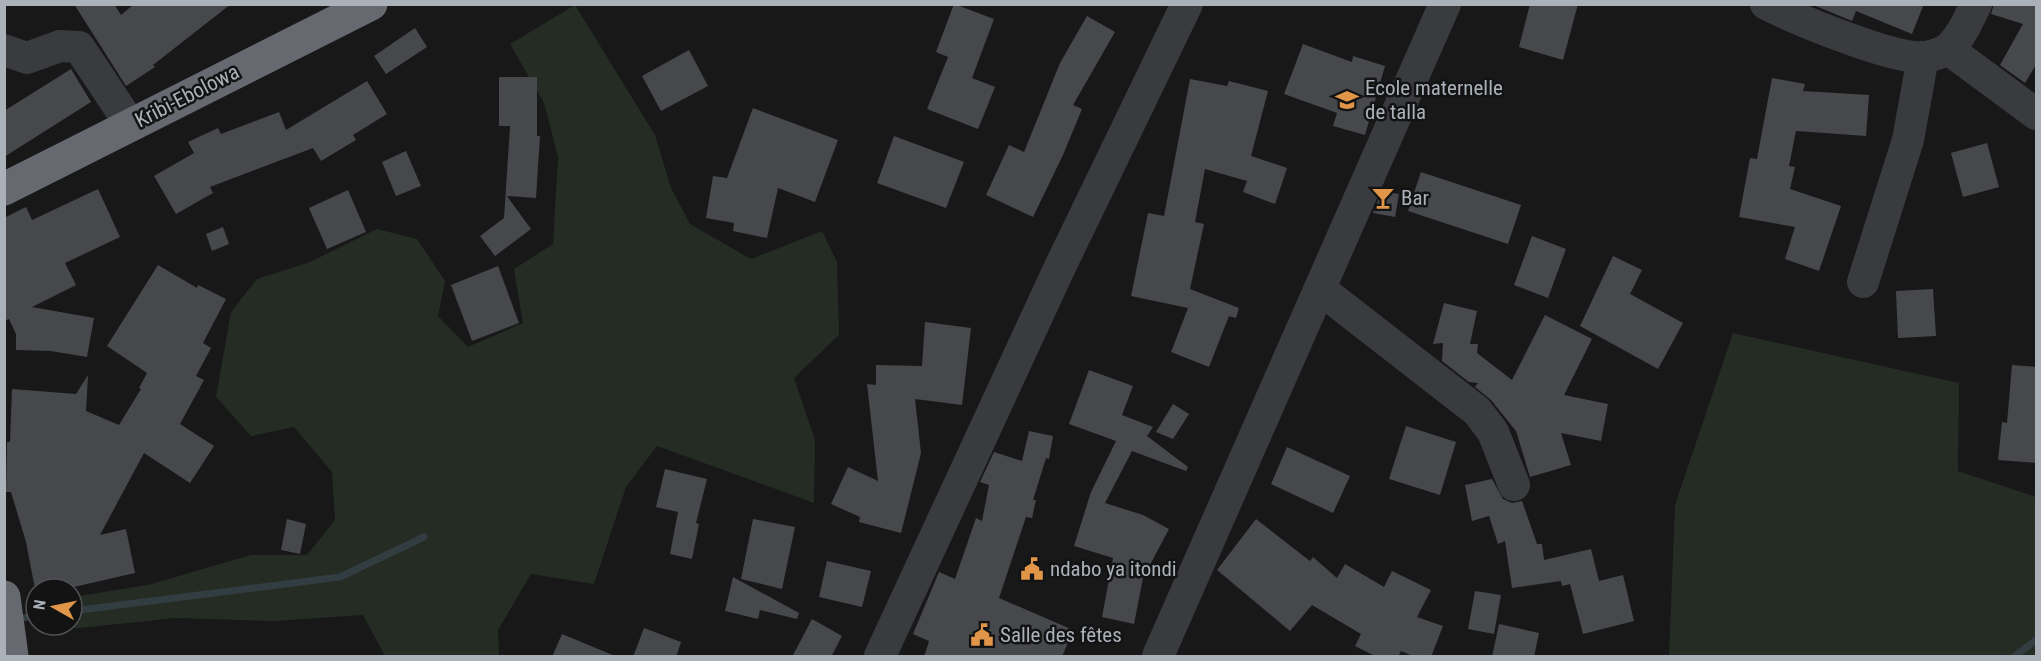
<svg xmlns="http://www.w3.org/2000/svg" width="2041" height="661" font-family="'Roboto Condensed',sans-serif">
	<rect width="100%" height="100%" fill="#181819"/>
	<!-- green -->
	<g fill="#242c24">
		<path d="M 575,5 L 655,135 L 671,188 L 690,224 L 751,259 L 822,231 L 837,262 L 839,335 L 794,378 L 815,440 L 814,503 L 657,446 L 626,487 L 594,584 L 531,574 L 498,630 L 499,656 L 385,656 L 363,615 L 274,621 L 176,618 L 40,632 L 40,625 L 72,625 L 72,597 L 148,585 L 251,555 L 307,555 L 335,520 L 332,472 L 294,427 L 251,436 L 216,397 L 231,312 L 257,279 L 310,262 L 377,229 L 417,239 L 445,281 L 438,316 L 468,347 L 523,323 L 514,269 L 553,244 L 558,157 L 544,103 L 510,44 Z"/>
		<path d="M 1733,333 L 1959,383 L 1958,471 L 2036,497 L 2036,656 L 1669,656 L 1675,505 Z"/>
	</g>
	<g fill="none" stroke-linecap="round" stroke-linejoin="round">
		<!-- stream -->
		<g stroke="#323d41" stroke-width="7">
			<path d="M 72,611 L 340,577 L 424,537"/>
			<path d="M 22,618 L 36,616"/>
			<path d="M 2015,656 L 2036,640"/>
		</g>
	</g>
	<!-- building -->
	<g fill="#47484c">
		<path d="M 74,4 L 114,4 L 121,15 L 134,4 L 231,4 L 153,65 L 155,67 L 126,86 Z"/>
		<path d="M 954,4 L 994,19 L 972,78 L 995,87 L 978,129 L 927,109 L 948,57 L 936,52 Z"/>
		<path d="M 1530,4 L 1578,4 L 1563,60 L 1519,47 Z"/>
		<path d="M 1811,4 L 1924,4 L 1912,34 L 1856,11 L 1852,21 Z"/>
		<path d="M 1994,4 L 2037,4 L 2037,63 L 2025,83 L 2000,65 L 2023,24 L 1991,14 Z"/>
		<path d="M 1087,16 L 1115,32 L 1073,105 L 1082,109 L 1063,155 L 1033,217 L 986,195 L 1009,145 L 1024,152 L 1060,63 Z"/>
		<path d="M 415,28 L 427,47 L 386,74 L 374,56 Z"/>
		<path d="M 1303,44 L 1352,62 L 1353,56 L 1385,66 L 1365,135 L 1333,126 L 1337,113 L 1284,94 Z"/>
		<path d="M 689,50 L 708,86 L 661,111 L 642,76 Z"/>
		<path d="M 71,69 L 91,102 L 4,157 L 4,111 Z"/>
		<path d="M 499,77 L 537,77 L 537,136 L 540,136 L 536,198 L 507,196 L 531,229 L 495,256 L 480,236 L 504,218 L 510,126 L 499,126 Z"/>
		<path d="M 1772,78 L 1805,84 L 1803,91 L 1869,95 L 1866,136 L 1796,131 L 1789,166 L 1795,167 L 1790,189 L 1841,206 L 1819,271 L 1785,259 L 1795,227 L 1739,217 L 1750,158 L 1757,159 Z"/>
		<path d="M 1190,79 L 1227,86 L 1229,81 L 1268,91 L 1251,156 L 1287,168 L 1275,204 L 1243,192 L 1247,181 L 1205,169 L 1195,222 L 1204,224 L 1190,289 L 1239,308 L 1236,318 L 1229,316 L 1209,367 L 1171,352 L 1188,308 L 1131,296 L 1148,213 L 1164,216 Z"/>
		<path d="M 367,81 L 387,114 L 353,135 L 356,140 L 321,161 L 313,148 L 210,187 L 213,193 L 176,214 L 154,176 L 194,153 L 188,142 L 218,128 L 221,134 L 279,112 L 286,130 Z"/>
		<path d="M 753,108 L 838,140 L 815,202 L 778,188 L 767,238 L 733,231 L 734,223 L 706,218 L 713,176 L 727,178 Z"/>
		<path d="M 894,136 L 964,162 L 946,208 L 877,183 Z"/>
		<path d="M 1987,143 L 1999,187 L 1963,197 L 1951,153 Z"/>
		<path d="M 406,151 L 421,186 L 396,196 L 382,162 Z"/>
		<path d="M 1421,172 L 1521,205 L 1508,244 L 1408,211 Z"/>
		<path d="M 98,189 L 120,237 L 65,263 L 76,285 L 32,307 L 94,318 L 87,357 L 51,351 L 16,350 L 16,334 L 9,319 L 4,321 L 4,218 L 26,207 L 32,220 Z"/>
		<path d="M 348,190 L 366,232 L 327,249 L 309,208 Z"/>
		<path d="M 1382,191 L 1399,194 L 1395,217 L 1373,213 Z"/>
		<path d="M 223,227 L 229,244 L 212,251 L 206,234 Z"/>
		<path d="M 1532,236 L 1566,249 L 1548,298 L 1514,285 Z"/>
		<path d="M 1613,256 L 1642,270 L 1630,294 L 1683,323 L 1658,369 L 1580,326 Z"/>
		<path d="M 158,265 L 197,288 L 198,285 L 226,299 L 203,343 L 211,348 L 196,376 L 204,380 L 180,424 L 214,446 L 190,483 L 144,453 L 100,535 L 126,529 L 135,573 L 65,589 L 35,589 L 26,542 L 11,492 L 6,492 L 7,442 L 10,442 L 12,389 L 76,394 L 88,375 L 86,411 L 119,425 L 141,389 L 139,388 L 147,373 L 107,346 Z"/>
		<path d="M 498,266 L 519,323 L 472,341 L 451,285 Z"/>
		<path d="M 1933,289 L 1936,336 L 1898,338 L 1896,291 Z"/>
		<path d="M 1444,303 L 1477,311 L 1470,344 L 1478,344 L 1477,353 L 1512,380 L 1545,315 L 1592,339 L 1564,395 L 1608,404 L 1601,441 L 1561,433 L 1571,465 L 1530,477 L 1516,431 L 1491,400 L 1475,387 L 1478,383 L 1469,382 L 1442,361 L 1443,343 L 1433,344 Z"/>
		<path d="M 925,322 L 971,328 L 962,405 L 915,399 L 921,453 L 901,533 L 859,522 L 860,517 L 831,504 L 848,467 L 878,481 L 867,384 L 876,385 L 876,365 L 922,366 Z"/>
		<path d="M 2012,365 L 2037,367 L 2037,463 L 1998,460 L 2002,422 L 2007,423 Z"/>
		<path d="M 1089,370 L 1133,386 L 1122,415 L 1153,427 L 1147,436 L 1188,467 L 1186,471 L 1132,451 L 1105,503 L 1143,515 L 1169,529 L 1143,578 L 1134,624 L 1102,617 L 1113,558 L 1074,546 L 1091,492 L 1116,441 L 1069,424 Z"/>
		<path d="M 1173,404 L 1189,414 L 1173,439 L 1156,432 Z"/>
		<path d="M 1406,426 L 1456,442 L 1440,495 L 1389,479 Z"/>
		<path d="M 1029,431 L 1053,436 L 1049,459 L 1046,458 L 1033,500 L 1036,500 L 1032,518 L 1026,517 L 999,598 L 1073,630 L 1062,657 L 924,657 L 929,641 L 913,634 L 939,572 L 955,579 L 976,518 L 982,521 L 989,485 L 980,482 L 994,452 L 1022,461 Z"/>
		<path d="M 1287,447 L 1350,476 L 1333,513 L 1271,484 Z"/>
		<path d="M 665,469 L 707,479 L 696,523 L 699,524 L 692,559 L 670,554 L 678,512 L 656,507 Z"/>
		<path d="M 1492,479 L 1503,499 L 1512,503 L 1522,501 L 1537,544 L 1542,544 L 1544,560 L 1591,549 L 1599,581 L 1623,575 L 1634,621 L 1583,634 L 1570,584 L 1562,586 L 1561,581 L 1512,588 L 1505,541 L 1498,544 L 1489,516 L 1472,521 L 1465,485 Z"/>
		<path d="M 287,519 L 306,524 L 300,554 L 281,550 Z"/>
		<path d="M 753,519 L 795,527 L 782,589 L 741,579 Z"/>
		<path d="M 1256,519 L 1310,561 L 1313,557 L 1337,578 L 1345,564 L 1384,587 L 1392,571 L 1431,590 L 1417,617 L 1443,626 L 1431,657 L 1415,657 L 1401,651 L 1398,657 L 1377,657 L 1355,646 L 1361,634 L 1312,605 L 1290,631 L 1217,570 Z"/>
		<path d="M 827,561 L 871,571 L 862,607 L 819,597 Z"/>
		<path d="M 733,577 L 799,613 L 797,619 L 760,610 L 758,619 L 725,611 Z"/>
		<path d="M 1475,591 L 1501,595 L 1494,634 L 1468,629 Z"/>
		<path d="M 812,619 L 842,636 L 831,657 L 792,657 Z"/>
		<path d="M 1499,624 L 1539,633 L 1534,657 L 1492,657 Z"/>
		<path d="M 644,628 L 681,642 L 676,657 L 633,657 Z"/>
		<path d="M 562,634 L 615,656 L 615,657 L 552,657 Z"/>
	</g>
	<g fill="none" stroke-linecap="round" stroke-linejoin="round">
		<!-- minor -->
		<g stroke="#393b3e" stroke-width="32">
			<path d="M 1766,4 C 1796,19 1894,60 1923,57 C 1930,57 1944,52 1949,48 C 1962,36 1968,20 1976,4"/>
			<path d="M 1948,49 L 2036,114"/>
			<path d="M 4,50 L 27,58 L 60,46 L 79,47 L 130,124"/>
			<path d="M 1863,282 L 1908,140 L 1923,57"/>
			<path d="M 1320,289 L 1477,411 L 1493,432 L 1514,485"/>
			<path d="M 880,656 L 1059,269 L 1187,4"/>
			<path d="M 1158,656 L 1445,4"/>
		</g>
		<!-- highway -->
		<g stroke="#66696f" stroke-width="33">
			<path d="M 4,189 L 371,4"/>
			<path d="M 4,597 L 12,656"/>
		</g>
	</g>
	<!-- icons -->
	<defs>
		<g id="school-bare" transform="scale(1.8)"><path d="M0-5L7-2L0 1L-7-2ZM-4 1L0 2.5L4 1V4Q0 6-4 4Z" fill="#e19548" stroke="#131314" stroke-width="2.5" paint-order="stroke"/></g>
		<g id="bar-bare" transform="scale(1.8)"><path d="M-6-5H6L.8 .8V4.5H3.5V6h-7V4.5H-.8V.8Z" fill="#e19548" stroke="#131314" stroke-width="2.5" paint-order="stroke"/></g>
		<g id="civic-bare" transform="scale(1.8)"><path d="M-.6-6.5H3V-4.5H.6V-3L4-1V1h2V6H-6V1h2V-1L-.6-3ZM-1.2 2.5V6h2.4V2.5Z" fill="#e19548" stroke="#131314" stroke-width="2.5" paint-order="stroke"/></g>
	</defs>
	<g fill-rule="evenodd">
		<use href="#school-bare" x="1347" y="100"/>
		<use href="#bar-bare" x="1383" y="198"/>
		<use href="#civic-bare" x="1032" y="569"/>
		<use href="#civic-bare" x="982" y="635"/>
	</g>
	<g text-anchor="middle" stroke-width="5" stroke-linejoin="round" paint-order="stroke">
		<!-- poi labels -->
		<g font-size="21" fill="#abb1b8" stroke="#131314" text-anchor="start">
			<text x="1365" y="95">Ecole maternelle<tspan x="1365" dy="24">de talla</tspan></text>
			<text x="1401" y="205">Bar</text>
			<text x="1050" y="576">ndabo ya itondi</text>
			<text x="1000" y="642">Salle des fêtes</text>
		</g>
		<!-- street labels -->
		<g font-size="21" fill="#abb1b8" stroke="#131314">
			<text transform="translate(187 96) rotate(-27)" y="7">Kribi-Ebolowa</text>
		</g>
	</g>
	<!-- border -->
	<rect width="2041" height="661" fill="none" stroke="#abb1b8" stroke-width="12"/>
	<!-- north arrow -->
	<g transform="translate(54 607) rotate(279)"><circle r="28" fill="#131314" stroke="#505256" stroke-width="1.5"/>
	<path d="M0-4.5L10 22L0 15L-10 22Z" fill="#e19548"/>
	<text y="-9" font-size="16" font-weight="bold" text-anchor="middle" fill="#abb1b8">N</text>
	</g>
</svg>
